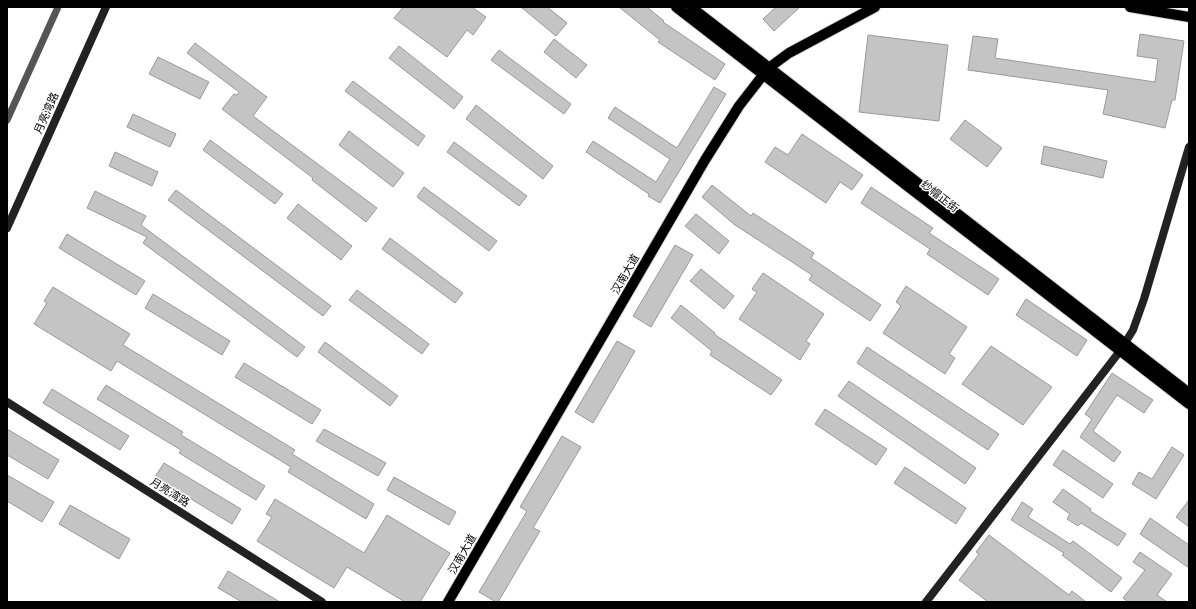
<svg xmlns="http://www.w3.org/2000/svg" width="1196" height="609" font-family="Overpass,'Noto Sans SC',sans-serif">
	<rect width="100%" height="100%" fill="#fff"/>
	<!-- building -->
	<g fill="#c4c4c4" stroke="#999">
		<path d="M 403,7 L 472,7 L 486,17 L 473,35 L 467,30 L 447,57 L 394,18 Z"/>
		<path d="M 521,7 L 547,7 L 567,23 L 556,36 Z"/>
		<path d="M 619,7 L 647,7 L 664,21 L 663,22 L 725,64 L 715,80 L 658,42 L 660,40 Z"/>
		<path d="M 776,7 L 800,7 L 774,31 L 763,19 Z"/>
		<path d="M 1140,34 L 1184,41 L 1175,100 L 1172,100 L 1165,128 L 1103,114 L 1108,90 L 968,70 L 973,36 L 998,39 L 995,58 L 1155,82 L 1158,59 L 1137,56 Z"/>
		<path d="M 868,35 L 948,45 L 939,121 L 859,112 Z"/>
		<path d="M 554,39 L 587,65 L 576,78 L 544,52 Z"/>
		<path d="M 195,43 L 267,97 L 253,116 L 377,208 L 366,222 L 312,180 L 313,178 L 222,109 L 234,94 L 237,95 L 239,92 L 187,53 Z"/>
		<path d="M 399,46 L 463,97 L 454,109 L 389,58 Z"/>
		<path d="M 499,50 L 571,104 L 564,114 L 491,60 Z"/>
		<path d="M 158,57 L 209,82 L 200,99 L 149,74 Z"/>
		<path d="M 353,81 L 425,136 L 418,146 L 345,91 Z"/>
		<path d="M 714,87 L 726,94 L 660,203 L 648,196 L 649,194 L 586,152 L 593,141 L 656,182 L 670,159 L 608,118 L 615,107 L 677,148 Z"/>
		<path d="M 476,105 L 553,166 L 543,179 L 466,119 Z"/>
		<path d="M 133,114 L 176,134 L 170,147 L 127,127 Z"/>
		<path d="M 965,120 L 1002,148 L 987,167 L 950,139 Z"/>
		<path d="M 349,131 L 404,173 L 393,187 L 339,145 Z"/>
		<path d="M 802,134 L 863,175 L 852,190 L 840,182 L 826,203 L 765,162 L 775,147 L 788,155 Z"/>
		<path d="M 210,140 L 283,194 L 275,204 L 203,150 Z"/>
		<path d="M 454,142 L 527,196 L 519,206 L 447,152 Z"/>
		<path d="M 1044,146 L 1107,161 L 1103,178 L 1041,164 Z"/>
		<path d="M 115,152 L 158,172 L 152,186 L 109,166 Z"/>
		<path d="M 712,185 L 751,216 L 753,213 L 814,253 L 811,258 L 881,305 L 870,321 L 809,280 L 812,275 L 735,225 L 702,197 Z"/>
		<path d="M 424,187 L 497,241 L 489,251 L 417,197 Z"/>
		<path d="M 871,187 L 933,228 L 929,233 L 999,279 L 988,295 L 927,254 L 930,249 L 861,203 Z"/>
		<path d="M 176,190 L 331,306 L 323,316 L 168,200 Z"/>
		<path d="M 95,191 L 146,216 L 141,225 L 305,347 L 297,357 L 143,243 L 147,237 L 87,208 Z"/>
		<path d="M 298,204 L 352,246 L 341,260 L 287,218 Z"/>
		<path d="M 696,214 L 729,241 L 719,254 L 685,226 Z"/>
		<path d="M 67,234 L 145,281 L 136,295 L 59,248 Z"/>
		<path d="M 390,238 L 463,293 L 455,303 L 382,249 Z"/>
		<path d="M 675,245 L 693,255 L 651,327 L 633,316 Z"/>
		<path d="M 701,269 L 734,296 L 724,309 L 690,281 Z"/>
		<path d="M 763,273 L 824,314 L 806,341 L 810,344 L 800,360 L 739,319 L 757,292 L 752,289 Z"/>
		<path d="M 906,286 L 967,327 L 949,354 L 955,358 L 945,374 L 883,333 L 901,306 L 896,302 Z"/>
		<path d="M 53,287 L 130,334 L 123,345 L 295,450 L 292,454 L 374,504 L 366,519 L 288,472 L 291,467 L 117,361 L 111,371 L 34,324 L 47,303 L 44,301 Z"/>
		<path d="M 357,290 L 429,344 L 422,354 L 349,300 Z"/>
		<path d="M 153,294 L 230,341 L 222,355 L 145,308 Z"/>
		<path d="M 1026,299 L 1087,340 L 1077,356 L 1016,315 Z"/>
		<path d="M 681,305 L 715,333 L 714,334 L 782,380 L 771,395 L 710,355 L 712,351 L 671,318 Z"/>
		<path d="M 617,341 L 635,351 L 593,423 L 575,412 Z"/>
		<path d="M 325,342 L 398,396 L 390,406 L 318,352 Z"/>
		<path d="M 991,346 L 1052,387 L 1023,425 L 962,384 Z"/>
		<path d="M 867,347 L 999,434 L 988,450 L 857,363 Z"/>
		<path d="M 244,363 L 321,410 L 312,424 L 235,377 Z"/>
		<path d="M 1112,373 L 1153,400 L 1144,413 L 1117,395 L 1093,431 L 1121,452 L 1114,462 L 1080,437 L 1092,419 L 1085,414 Z"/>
		<path d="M 849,381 L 976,468 L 965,484 L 838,396 Z"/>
		<path d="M 106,385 L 183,432 L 181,435 L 265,486 L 256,500 L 179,453 L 181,450 L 97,399 Z"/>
		<path d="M 52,389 L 129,436 L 120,450 L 43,403 Z"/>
		<path d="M 825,409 L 887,449 L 876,465 L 815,424 Z"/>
		<path d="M 7,429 L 59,460 L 48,479 L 7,455 Z"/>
		<path d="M 324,429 L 386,463 L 378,476 L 316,441 Z"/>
		<path d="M 562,436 L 581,447 L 533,528 L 540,531 L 498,602 L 496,602 L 479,592 L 527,511 L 520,507 Z"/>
		<path d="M 1172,447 L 1184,455 L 1156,499 L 1132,484 L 1139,472 L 1152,479 Z"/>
		<path d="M 1063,450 L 1113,484 L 1103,498 L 1053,465 Z"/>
		<path d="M 164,463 L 241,509 L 232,524 L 155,477 Z"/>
		<path d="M 905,467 L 966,508 L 956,524 L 894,483 Z"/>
		<path d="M 7,475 L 54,502 L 42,522 L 7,501 Z"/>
		<path d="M 394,477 L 456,512 L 449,525 L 387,490 Z"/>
		<path d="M 1063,489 L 1091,509 L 1090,511 L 1126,534 L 1118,546 L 1081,523 L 1078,526 L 1067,519 L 1070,514 L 1053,502 Z"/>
		<path d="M 275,499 L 364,553 L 387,515 L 450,553 L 420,602 L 405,602 L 347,567 L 334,588 L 257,541 L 272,517 L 266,514 Z"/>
		<path d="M 1189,500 L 1189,527 L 1176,517 Z"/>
		<path d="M 1022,502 L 1033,509 L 1028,517 L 1070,544 L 1073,541 L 1122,578 L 1111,592 L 1062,555 L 1064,553 L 1011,520 Z"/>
		<path d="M 70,505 L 130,539 L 119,559 L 59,524 Z"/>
		<path d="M 1150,518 L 1189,545 L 1189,568 L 1140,534 Z"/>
		<path d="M 989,535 L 1069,595 L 1072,591 L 1086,602 L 988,602 L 959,580 L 979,554 L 976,552 Z"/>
		<path d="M 1140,552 L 1172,574 L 1157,595 L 1167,602 L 1128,602 L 1123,598 L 1145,570 L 1133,562 Z"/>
		<path d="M 228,571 L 280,602 L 242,602 L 218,588 Z"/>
	</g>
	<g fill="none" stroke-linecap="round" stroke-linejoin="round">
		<!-- primary casing -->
		<g stroke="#dbdbdb" stroke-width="12">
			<g id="primary">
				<path d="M 676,7 L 1189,404"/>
				<path d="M 691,7 L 1189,393"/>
				<path d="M 1130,7 L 1189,17"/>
				<path d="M 448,602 L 705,160 L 739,106 L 763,75 L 774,64 L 789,53 L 875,7"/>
			</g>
		</g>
		<!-- street -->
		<path stroke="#555" stroke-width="7" d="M 7,120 L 58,7"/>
		<!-- secondary -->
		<g stroke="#222" stroke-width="8">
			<path d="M 7,228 L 106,7"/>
			<path d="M 7,402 L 322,602"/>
			<path d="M 926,602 L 1120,351 L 1133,330 L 1144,299 L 1189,147"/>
		</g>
		<!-- primary -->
		<use href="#primary" stroke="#000" stroke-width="10"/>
	</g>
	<g text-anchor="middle" stroke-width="3" stroke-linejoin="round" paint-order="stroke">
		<!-- street labels -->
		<g font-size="11" fill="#000" stroke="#fff">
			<text transform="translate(46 113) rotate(-66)" y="4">月亮湾路</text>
			<text transform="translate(940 196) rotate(38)" y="4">纱帽正街</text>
			<text transform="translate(625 274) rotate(-60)" y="4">汉南大道</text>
			<text transform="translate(170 492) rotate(32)" y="4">月亮湾路</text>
			<text transform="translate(462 554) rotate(-60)" y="4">汉南大道</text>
		</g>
	</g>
	<!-- border -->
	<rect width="1196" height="609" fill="none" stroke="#000000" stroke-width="16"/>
</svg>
